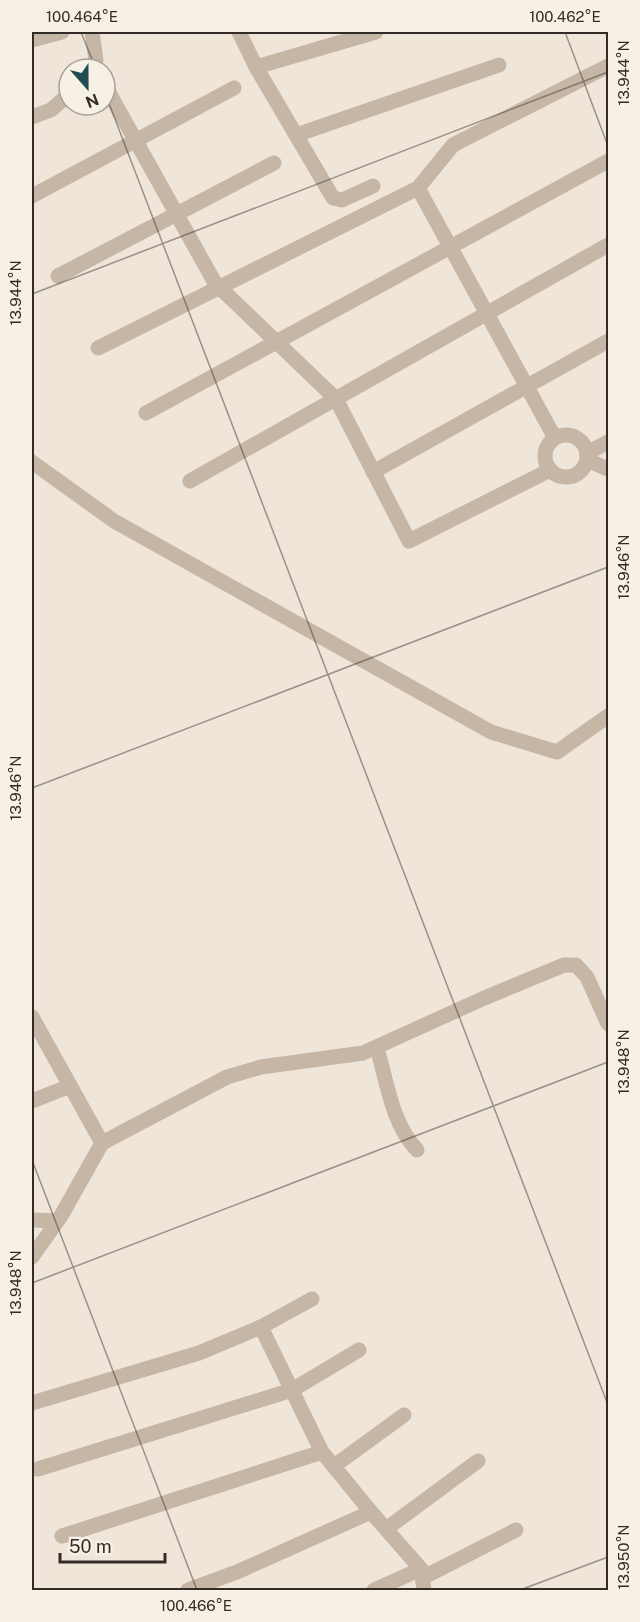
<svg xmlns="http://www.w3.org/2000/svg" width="640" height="1622" font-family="'Public Sans',sans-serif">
	<rect width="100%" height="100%" fill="#efe6d9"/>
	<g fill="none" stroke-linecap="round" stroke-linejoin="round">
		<!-- minor -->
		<g stroke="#c6b6a6" stroke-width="15">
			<path d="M 92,32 L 96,60 L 93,69"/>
			<path d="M 239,32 L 256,67 L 333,198 L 342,200 L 373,186"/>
			<path d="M 32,40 L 62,32"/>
			<path d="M 256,67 L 376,32"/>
			<path d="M 108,91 L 215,283 L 336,399 L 409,541 L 550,470"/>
			<path d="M 32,117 L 51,110 L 69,94"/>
			<path d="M 296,135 L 499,65"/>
			<path d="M 418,188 L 555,438"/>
			<path d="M 32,196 L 234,88"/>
			<path d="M 58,276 L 274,163"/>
			<path d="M 98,348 L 418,188 L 453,145 L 608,66"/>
			<path d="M 146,413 L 608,161"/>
			<circle cx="566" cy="456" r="21"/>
			<path d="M 587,453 L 608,442"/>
			<path d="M 587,460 L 608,469"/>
			<path d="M 32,462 L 114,521 L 491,732 L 557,752 L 608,716"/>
			<path d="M 373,472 L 608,341"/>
			<path d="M 190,481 L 608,245"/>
			<path d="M 32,1017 L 102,1143"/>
			<path d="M 377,1048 C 387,1082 392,1124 417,1150"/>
			<path d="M 32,1101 L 70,1086"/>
			<path d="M 32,1220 L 57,1221"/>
			<path d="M 32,1257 L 61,1216 L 102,1143 L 227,1077 L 261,1067 L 363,1053 L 482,999 L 564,965 L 576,965 L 587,977 L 608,1024"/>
			<path d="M 261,1327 L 322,1452 L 371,1512 L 421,1569 L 424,1590"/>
			<path d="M 32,1403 L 199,1353 L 261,1327 L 312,1299"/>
			<path d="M 334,1466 L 404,1415"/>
			<path d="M 38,1469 L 292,1390 L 359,1350"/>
			<path d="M 386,1529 L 478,1461"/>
			<path d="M 62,1536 L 322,1452"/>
			<path d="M 422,1578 L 516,1530"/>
			<path d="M 188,1590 L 237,1572 L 371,1512"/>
			<path d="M 374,1590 L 421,1569"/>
		</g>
	</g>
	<!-- ticks -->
	<path fill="none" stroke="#332b26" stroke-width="1.5" stroke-opacity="0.45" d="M 81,32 L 96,69M 565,32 L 608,146M 105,93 L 608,1405M 32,294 L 608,72M 32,788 L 608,567M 32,1160 L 197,1590M 32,1283 L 608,1062M 520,1590 L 608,1557"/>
	<!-- border -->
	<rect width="640" height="1622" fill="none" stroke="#f7f0e5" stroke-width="66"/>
	<!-- north arrow -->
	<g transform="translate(87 87) rotate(159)"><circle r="28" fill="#f7f0e5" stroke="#a9a199" stroke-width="1.5"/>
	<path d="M0-4.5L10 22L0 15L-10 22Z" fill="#1f4b51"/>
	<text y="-9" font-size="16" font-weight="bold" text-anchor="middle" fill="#332b26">N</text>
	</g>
	<!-- scale -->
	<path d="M60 1553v9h105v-9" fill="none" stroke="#332b26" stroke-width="3"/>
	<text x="69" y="1553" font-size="18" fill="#332b26" stroke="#f7f0e5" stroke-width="4.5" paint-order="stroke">50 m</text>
	<rect x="33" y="33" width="574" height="1556" fill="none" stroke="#332b26" stroke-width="2"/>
	<g font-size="15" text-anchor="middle" fill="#332b26">
		<text x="82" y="22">100.464°E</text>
		<text x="565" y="22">100.462°E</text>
		<text transform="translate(624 73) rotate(-90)" y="5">13.944°N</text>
		<text transform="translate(16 293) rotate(-90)" y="5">13.944°N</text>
		<text transform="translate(624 567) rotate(-90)" y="5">13.946°N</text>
		<text transform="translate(16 788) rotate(-90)" y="5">13.946°N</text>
		<text transform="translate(624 1062) rotate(-90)" y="5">13.948°N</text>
		<text transform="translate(16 1283) rotate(-90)" y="5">13.948°N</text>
		<text transform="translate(624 1557) rotate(-90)" y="5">13.950°N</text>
		<text x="196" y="1611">100.466°E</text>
	</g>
</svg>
